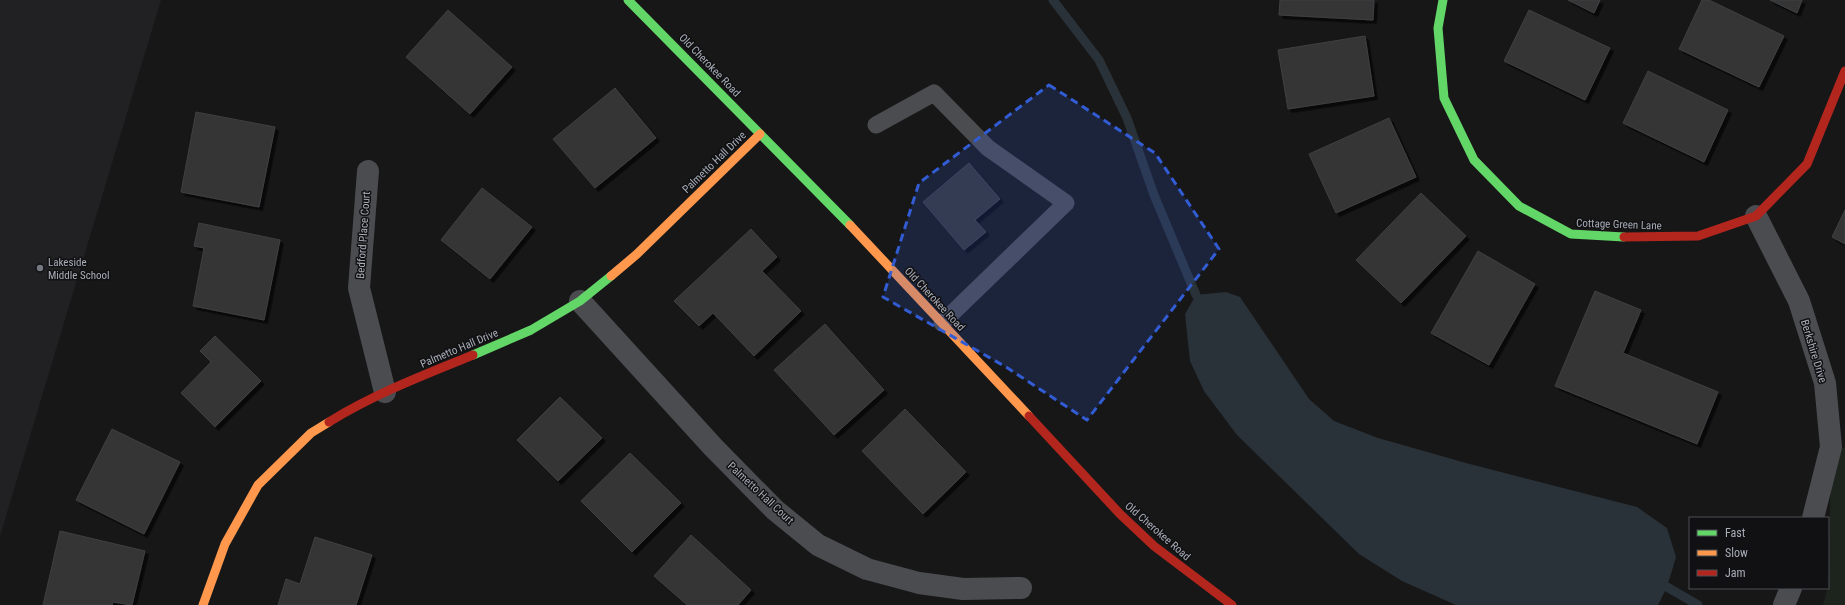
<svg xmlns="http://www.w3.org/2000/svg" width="1845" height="605" font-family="'Roboto Condensed',sans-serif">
	<defs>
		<filter id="shadow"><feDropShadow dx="3.5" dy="3.5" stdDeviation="0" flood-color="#0009"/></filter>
	</defs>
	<rect width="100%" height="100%" fill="#171717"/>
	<!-- built -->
	<path fill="#212123" d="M 0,0 L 161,0 L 0,536 Z"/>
	<!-- green -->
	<path fill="#1d241e" d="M 1831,447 L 1845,448 L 1845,605 L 1823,605 L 1829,584 Z"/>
	<!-- water -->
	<path fill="#2a3239" d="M 1226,292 L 1240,297 L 1309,399 L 1334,421 L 1378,438 L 1466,463 L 1637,507 L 1667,528 L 1676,557 L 1667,587 L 1658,605 L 1456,605 L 1402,581 L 1359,554 L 1237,435 L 1204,391 L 1190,361 L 1185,314 L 1196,295 Z"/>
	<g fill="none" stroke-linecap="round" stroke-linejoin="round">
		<!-- stream -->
		<g stroke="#2a3239" stroke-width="9">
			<path d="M 1053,0 L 1099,60 L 1127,118 L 1154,195 L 1196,295"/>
			<path d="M 1667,587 L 1698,605"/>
		</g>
	</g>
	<!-- building -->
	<g fill="#353536" stroke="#3f4043" filter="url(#shadow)">
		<path d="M 1280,0 L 1374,0 L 1373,20 L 1279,15 Z"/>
		<path d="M 1568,0 L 1600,0 L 1594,13 Z"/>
		<path d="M 1702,0 L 1709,0 L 1784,36 L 1759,87 L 1679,49 Z"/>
		<path d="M 1770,0 L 1802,0 L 1797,13 Z"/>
		<path d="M 448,10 L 512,67 L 470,114 L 406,57 Z"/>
		<path d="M 1529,10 L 1610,48 L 1585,100 L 1504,61 Z"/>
		<path d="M 1365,36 L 1374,96 L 1288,109 L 1278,50 Z"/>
		<path d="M 1648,71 L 1728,110 L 1704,162 L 1623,123 Z"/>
		<path d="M 615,88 L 656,138 L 595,188 L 553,139 Z"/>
		<path d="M 196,112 L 275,127 L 259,207 L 181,192 Z"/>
		<path d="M 1389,118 L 1416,177 L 1336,213 L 1309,154 Z"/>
		<path d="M 969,163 L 1000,199 L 975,220 L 986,232 L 964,250 L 923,202 Z"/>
		<path d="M 482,188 L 532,227 L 490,279 L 441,240 Z"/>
		<path d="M 1421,193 L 1466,236 L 1401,303 L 1356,260 Z"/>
		<path d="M 1845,210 L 1845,244 L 1832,237 Z"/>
		<path d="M 199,223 L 280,240 L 264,320 L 193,306 L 204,248 L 194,246 Z"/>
		<path d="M 751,229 L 777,257 L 762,271 L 801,311 L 754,356 L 713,313 L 699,326 L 674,301 Z"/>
		<path d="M 1478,251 L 1535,284 L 1489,365 L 1431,333 Z"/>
		<path d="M 1595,291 L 1641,310 L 1623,353 L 1718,392 L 1697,444 L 1555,386 Z"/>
		<path d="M 825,324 L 884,390 L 834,435 L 774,370 Z"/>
		<path d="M 215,336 L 261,381 L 215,427 L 181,393 L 211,362 L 200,351 Z"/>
		<path d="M 560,397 L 602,438 L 558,481 L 517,440 Z"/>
		<path d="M 905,409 L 966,472 L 923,514 L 862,451 Z"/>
		<path d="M 112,429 L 180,462 L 144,534 L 76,500 Z"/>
		<path d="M 630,453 L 681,503 L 632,552 L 581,501 Z"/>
		<path d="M 60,531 L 145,551 L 132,605 L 113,602 L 112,605 L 43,605 Z"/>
		<path d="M 691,535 L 751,590 L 738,605 L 687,605 L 654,576 Z"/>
		<path d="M 315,537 L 372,555 L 356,605 L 278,605 L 286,579 L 300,584 Z"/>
	</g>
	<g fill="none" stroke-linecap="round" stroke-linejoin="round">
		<!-- lane -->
		<path stroke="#4b4c50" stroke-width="17" d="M 876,125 L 934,93 L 988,148 L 1066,203 L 942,323"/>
		<!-- street -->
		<g stroke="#4b4c50" stroke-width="22">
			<path d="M 368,171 L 359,288 L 385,392"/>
			<path d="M 1756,216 L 1799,301 L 1825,383 L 1831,447 L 1813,518"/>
			<path d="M 580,301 L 713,447 L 775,510 L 818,545 L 867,569 L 919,583 L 963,589 L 1021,588"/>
			<path d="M 1784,605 L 1791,588"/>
		</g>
		<!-- fast -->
		<g stroke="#63d668" stroke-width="9">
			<path d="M 628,0 L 850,225"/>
			<path d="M 1443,0 L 1438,28 L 1444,98 L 1474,160 L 1519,206 L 1571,234 L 1624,237"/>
			<path d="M 473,355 L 531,330 L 580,301 L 611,276"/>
		</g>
		<!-- slow -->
		<g stroke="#ff974d" stroke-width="9">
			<path d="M 850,225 L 1029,416"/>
			<path d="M 611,276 L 637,254 L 760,134"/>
			<path d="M 203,605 L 225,544 L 258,485 L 311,433 L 329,422"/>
		</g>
		<!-- jam -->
		<g stroke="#b3261e" stroke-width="9">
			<path d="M 1624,237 L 1698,236 L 1756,216 L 1807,164 L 1845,71"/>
			<path d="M 1029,416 L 1120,514 L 1154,546 L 1232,605"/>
			<path d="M 329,422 C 374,394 424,375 473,355"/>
		</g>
	</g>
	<!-- marked area -->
	<path fill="#325cd3" fill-opacity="0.2" stroke="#325cd3" stroke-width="3" stroke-dasharray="8 5" stroke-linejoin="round" d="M 1049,85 L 1155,153 L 1219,249 L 1087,420 L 1006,367 L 883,297 L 919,183 Z"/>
	<!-- markers -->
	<circle fill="#757880" stroke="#111113" stroke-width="1.5" cx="40" cy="268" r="4"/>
	<g text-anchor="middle" stroke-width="3" stroke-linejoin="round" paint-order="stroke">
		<!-- street labels -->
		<g font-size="11" fill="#a8adb8" stroke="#111113">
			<text transform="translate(710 65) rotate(46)" y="4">Old Cherokee Road</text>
			<text transform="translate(714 162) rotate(-44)" y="4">Palmetto Hall Drive</text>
			<text transform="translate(1619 224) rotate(2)" y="4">Cottage Green Lane</text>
			<text transform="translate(363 235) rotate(-86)" y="4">Bedford Place Court</text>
			<text transform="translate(935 299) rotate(47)" y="4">Old Cherokee Road</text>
			<text transform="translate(459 348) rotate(-23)" y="4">Palmetto Hall Drive</text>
			<text transform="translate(1814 351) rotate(73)" y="4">Berkshire Drive</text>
			<text transform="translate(761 493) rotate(43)" y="4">Palmetto Hall Court</text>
			<text transform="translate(1158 531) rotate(41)" y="4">Old Cherokee Road</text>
		</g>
		<!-- poi labels -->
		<g font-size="11" fill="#a8adb8" stroke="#111113" text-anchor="start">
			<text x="48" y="266">Lakeside<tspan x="48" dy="13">Middle School</tspan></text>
		</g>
	</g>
	<!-- legend -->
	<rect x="1689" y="517" width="140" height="72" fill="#111113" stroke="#4d4f55"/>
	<rect x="1697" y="530" width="20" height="6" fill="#63d668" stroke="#4d4f55"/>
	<text x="1725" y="537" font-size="12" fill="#a8adb8">Fast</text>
	<rect x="1697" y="550" width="20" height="6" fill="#ff974d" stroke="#4d4f55"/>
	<text x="1725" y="557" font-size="12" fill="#a8adb8">Slow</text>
	<rect x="1697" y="570" width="20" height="6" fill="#b3261e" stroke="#4d4f55"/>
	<text x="1725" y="577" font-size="12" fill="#a8adb8">Jam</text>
</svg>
